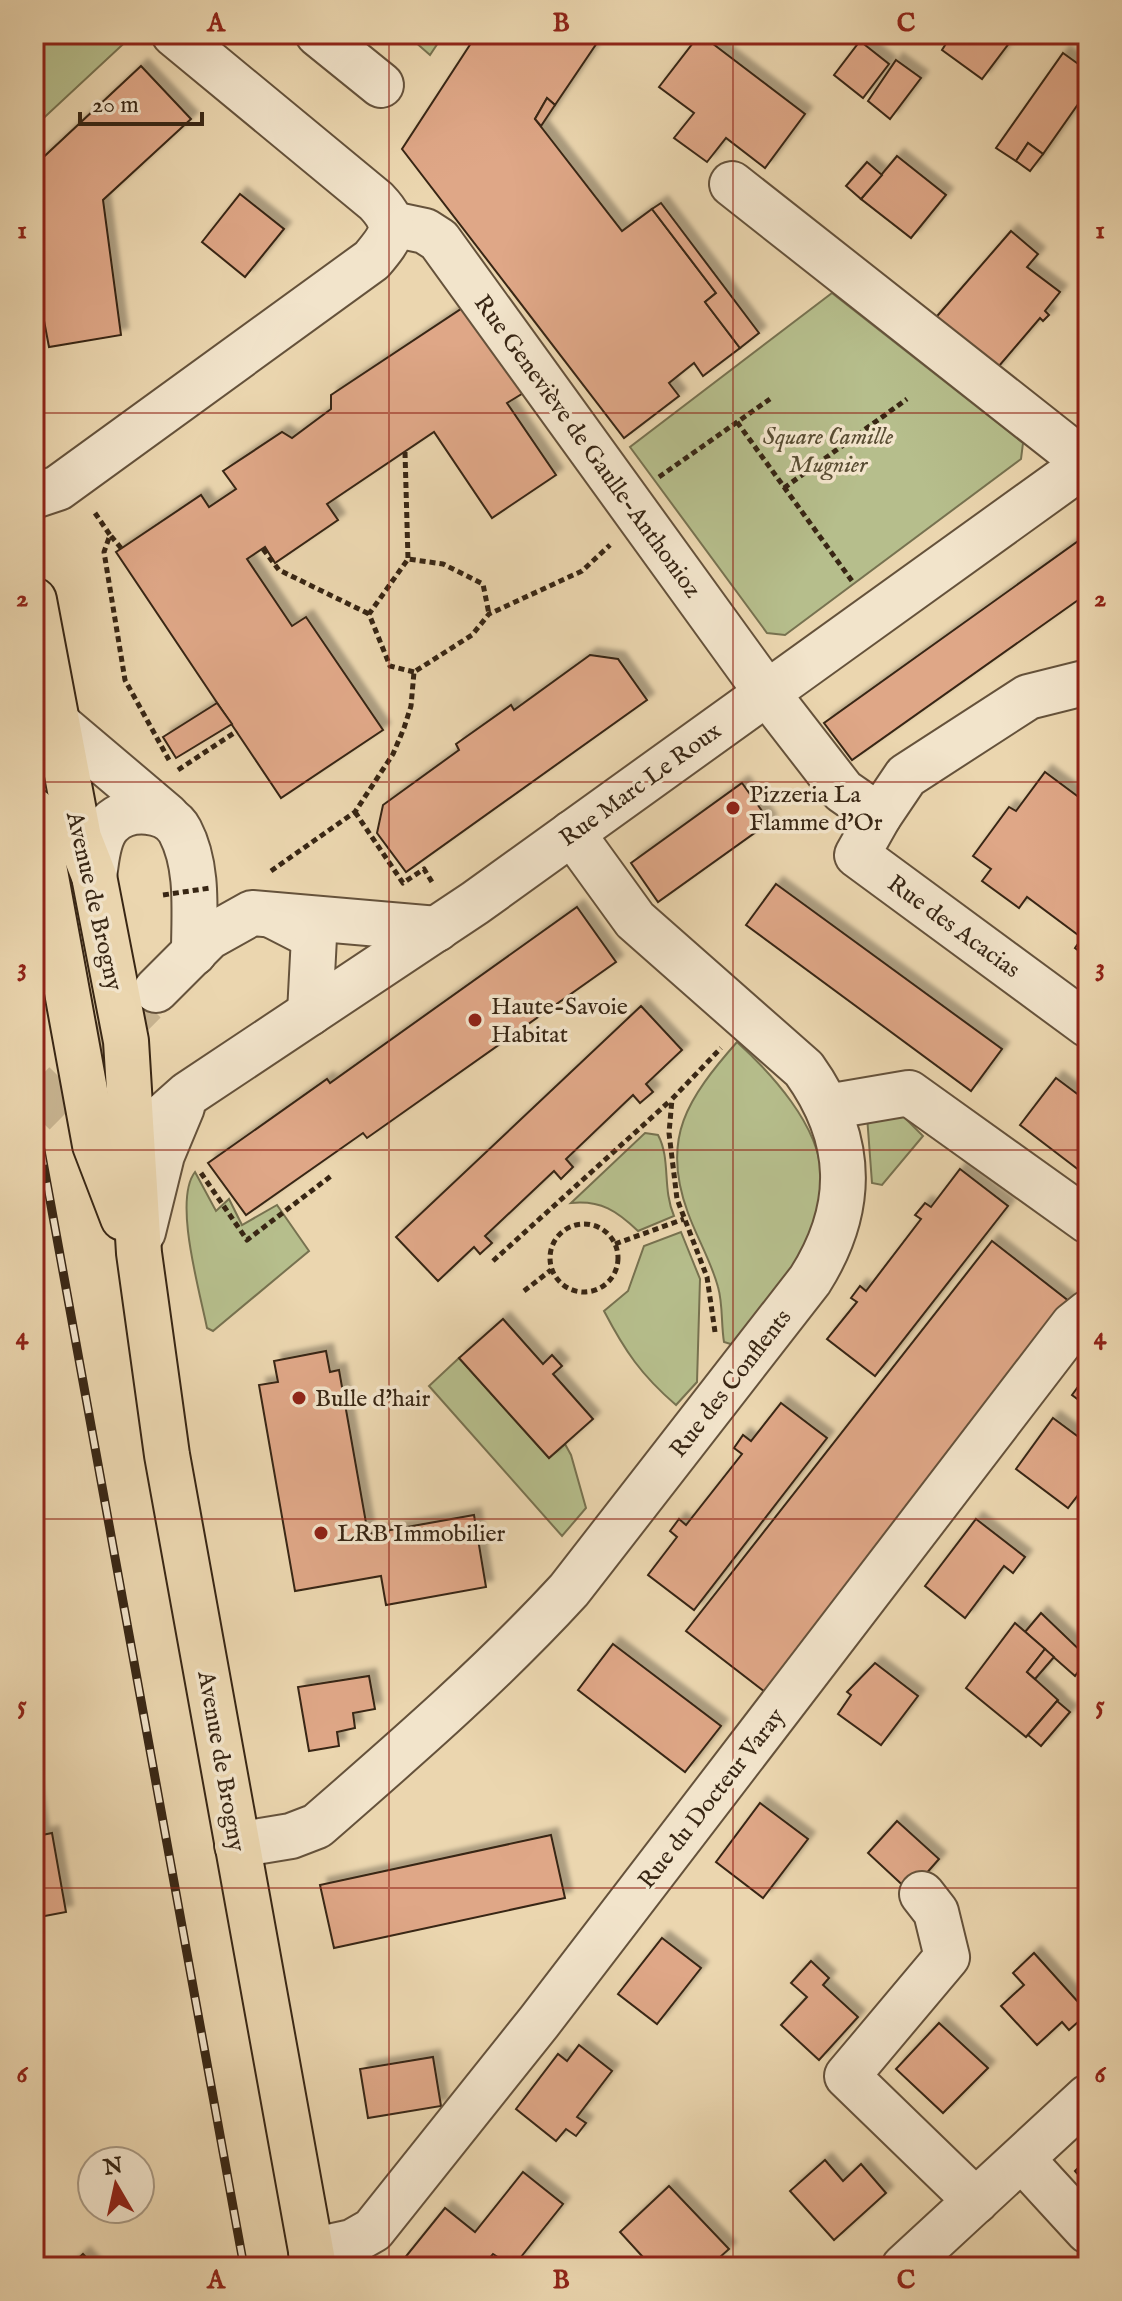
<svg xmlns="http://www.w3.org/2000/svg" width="1122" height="2301" font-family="'IM FELL English',serif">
	<defs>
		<filter id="shadow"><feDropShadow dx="7" dy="-7" stdDeviation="2" flood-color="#0004"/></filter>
	</defs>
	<rect width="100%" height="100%" fill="#ebd6af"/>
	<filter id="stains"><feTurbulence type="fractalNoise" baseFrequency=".0025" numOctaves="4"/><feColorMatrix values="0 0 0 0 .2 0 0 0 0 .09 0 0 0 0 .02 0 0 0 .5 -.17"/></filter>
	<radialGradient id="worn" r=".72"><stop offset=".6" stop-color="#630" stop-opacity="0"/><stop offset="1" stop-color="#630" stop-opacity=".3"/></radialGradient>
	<!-- green -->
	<g fill="#b6be8c" stroke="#777250" stroke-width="2">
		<path d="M 53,34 L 134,34 L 34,127 L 34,38 Z"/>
		<path d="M 406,34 L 444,34 L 430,55 Z"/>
		<path d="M 832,293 L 1023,443 L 1021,459 L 785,635 L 767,633 L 630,447 Z"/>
		<path d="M 737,1042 C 771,1073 819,1125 821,1174 C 823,1211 799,1264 779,1294 C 766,1312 749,1328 734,1345 L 724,1342 C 721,1324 723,1304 718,1287 C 711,1261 697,1238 688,1213 C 660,1138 688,1098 737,1042 Z"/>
		<path d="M 889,1102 L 923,1136 L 882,1185 L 872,1183 L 867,1116 Z"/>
		<path d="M 645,1133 L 658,1135 C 671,1159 662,1188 674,1216 L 638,1231 C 617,1211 601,1200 571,1203 Z"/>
		<path d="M 195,1172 L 216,1211 L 229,1199 L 242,1225 L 277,1205 L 309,1251 L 213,1331 L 207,1328 C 200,1292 173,1200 195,1172 Z"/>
		<path d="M 681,1232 L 700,1279 L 697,1382 L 676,1405 C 641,1375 625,1351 604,1311 L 628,1291 L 644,1246 Z"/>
		<path d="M 459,1358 L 549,1458 L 565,1444 L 571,1455 L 586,1508 L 562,1536 L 429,1386 Z"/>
	</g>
	<!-- building -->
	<g fill="#dfa787" stroke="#382614" stroke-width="2" filter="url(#shadow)">
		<path d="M 477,34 L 603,34 L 555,105 L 547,98 L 535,119 L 622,231 L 652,209 L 716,293 L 705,302 L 740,348 L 703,376 L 694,363 L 669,383 L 679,396 L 624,438 L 402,149 Z"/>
		<path d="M 700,34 L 805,114 L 765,168 L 726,138 L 707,162 L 674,138 L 694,113 L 659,87 Z"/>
		<path d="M 952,34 L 1016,34 L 982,79 L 942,50 Z"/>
		<path d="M 860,41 L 889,64 L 863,98 L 834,75 Z"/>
		<path d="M 1063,53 L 1088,71 L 1088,90 L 1043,154 L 1028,143 L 1016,161 L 996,148 Z"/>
		<path d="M 896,60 L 921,78 L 890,119 L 868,101 Z"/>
		<path d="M 141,66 L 191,119 L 103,200 L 121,335 L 49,347 L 34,268 L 34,166 Z"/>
		<path d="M 547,98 L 555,105 L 541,126 L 535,119 Z"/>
		<path d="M 1028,143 L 1043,154 L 1030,171 L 1016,161 Z"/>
		<path d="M 897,156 L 946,195 L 911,238 L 861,199 Z"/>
		<path d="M 867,162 L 882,175 L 861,199 L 846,186 Z"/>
		<path d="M 240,194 L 284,229 L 245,277 L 202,242 Z"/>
		<path d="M 661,203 L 759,333 L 740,348 L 705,302 L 716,293 L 652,209 Z"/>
		<path d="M 1011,231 L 1038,254 L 1027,267 L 1060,292 L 1045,311 L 1049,315 L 1043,321 L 1040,318 L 993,373 L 932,322 Z"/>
		<path d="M 467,305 L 525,392 L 507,403 L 556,475 L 492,518 L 434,432 L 327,504 L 338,520 L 275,563 L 265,547 L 247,559 L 292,626 L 306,617 L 383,730 L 281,798 L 116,552 L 201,495 L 209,507 L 236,489 L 223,471 L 282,432 L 292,438 L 331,409 L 331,395 Z"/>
		<path d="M 1088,534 L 1088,593 L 852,760 L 824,723 Z"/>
		<path d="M 590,655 L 618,659 L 647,700 L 406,872 L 377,833 L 383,805 L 459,750 L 456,744 L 511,705 L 514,710 Z"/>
		<path d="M 217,703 L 232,724 L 176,758 L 163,737 Z"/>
		<path d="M 1045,772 L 1088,804 L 1088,958 L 1075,948 L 1082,938 L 1027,897 L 1019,908 L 982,881 L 991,869 L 973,856 L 1009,807 L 1016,811 Z"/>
		<path d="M 742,783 L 770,822 L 658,902 L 631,863 Z"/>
		<path d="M 776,884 L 1002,1049 L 971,1091 L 746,925 Z"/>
		<path d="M 577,907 L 616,962 L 367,1138 L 363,1133 L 246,1215 L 208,1163 L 327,1079 L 330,1083 Z"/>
		<path d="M 641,1006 L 682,1050 L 646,1084 L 653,1092 L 640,1103 L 633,1095 L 566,1159 L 573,1167 L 561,1179 L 554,1171 L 485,1236 L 492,1243 L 480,1254 L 474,1247 L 438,1281 L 396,1237 Z"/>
		<path d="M 1056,1078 L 1088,1102 L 1088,1177 L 1020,1125 Z"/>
		<path d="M 960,1169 L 1008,1206 L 875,1376 L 827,1339 L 857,1302 L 851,1298 L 860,1286 L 866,1291 L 921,1219 L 915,1215 L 925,1203 L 931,1207 Z"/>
		<path d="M 992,1241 L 1070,1302 L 769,1695 L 686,1631 Z"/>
		<path d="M 503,1319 L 543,1364 L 552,1355 L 562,1366 L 553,1374 L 593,1419 L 549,1458 L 459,1358 Z"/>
		<path d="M 326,1351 L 330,1372 L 339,1370 L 368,1534 L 474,1515 L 486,1587 L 386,1605 L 381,1576 L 295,1591 L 259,1385 L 278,1382 L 274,1361 Z"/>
		<path d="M 1088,1373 L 1088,1407 L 1072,1395 Z"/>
		<path d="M 781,1403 L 827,1438 L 694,1610 L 648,1575 L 677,1537 L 670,1531 L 679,1519 L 686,1525 L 742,1454 L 734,1448 L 743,1435 L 751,1441 Z"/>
		<path d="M 1053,1418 L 1088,1444 L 1088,1482 L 1068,1508 L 1016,1469 Z"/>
		<path d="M 976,1519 L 1025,1557 L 1013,1573 L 1004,1566 L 965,1618 L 925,1586 Z"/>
		<path d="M 1041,1613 L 1088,1658 L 1075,1676 L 1025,1632 Z"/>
		<path d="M 1015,1623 L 1045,1649 L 1027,1672 L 1058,1700 L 1026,1737 L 966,1688 Z"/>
		<path d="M 613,1644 L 721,1726 L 685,1772 L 578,1690 Z"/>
		<path d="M 1045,1649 L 1054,1657 L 1035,1679 L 1027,1672 Z"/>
		<path d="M 875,1663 L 918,1696 L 881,1745 L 838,1714 L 851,1695 L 847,1692 Z"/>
		<path d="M 369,1676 L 375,1709 L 353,1713 L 355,1728 L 337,1732 L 339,1746 L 309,1751 L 298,1687 Z"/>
		<path d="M 1057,1701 L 1070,1712 L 1041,1746 L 1028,1735 Z"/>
		<path d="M 34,1787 L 42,1835 L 52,1833 L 66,1912 L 34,1918 Z"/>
		<path d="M 760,1803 L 808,1839 L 763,1898 L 716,1862 Z"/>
		<path d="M 897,1821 L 939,1859 L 910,1892 L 868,1853 Z"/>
		<path d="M 551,1835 L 565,1898 L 334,1948 L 320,1885 Z"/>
		<path d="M 662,1938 L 701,1968 L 657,2024 L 618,1994 Z"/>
		<path d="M 1034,1953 L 1088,2013 L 1069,2030 L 1062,2022 L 1037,2045 L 1001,2006 L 1024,1985 L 1013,1973 Z"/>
		<path d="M 811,1961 L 829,1978 L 823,1985 L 858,2017 L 819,2060 L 781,2025 L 807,1997 L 791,1983 Z"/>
		<path d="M 939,2023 L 988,2068 L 943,2113 L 896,2069 Z"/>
		<path d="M 579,2045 L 612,2071 L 577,2117 L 586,2123 L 576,2136 L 566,2129 L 556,2141 L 516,2109 L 558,2054 L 567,2061 Z"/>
		<path d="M 433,2057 L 441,2106 L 368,2118 L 360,2069 Z"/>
		<path d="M 1088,2158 L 1088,2186 L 1075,2171 Z"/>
		<path d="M 825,2160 L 843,2181 L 861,2164 L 886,2193 L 834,2240 L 790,2191 Z"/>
		<path d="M 523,2172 L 563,2204 L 513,2267 L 493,2254 L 482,2267 L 413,2267 L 403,2260 L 445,2208 L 475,2232 Z"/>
		<path d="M 669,2186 L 729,2249 L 709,2267 L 652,2267 L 620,2232 Z"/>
		<path d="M 83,2254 L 95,2267 L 69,2267 Z"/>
	</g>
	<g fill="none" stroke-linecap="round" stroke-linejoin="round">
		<!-- minor-tunnel -->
		<path stroke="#c7b390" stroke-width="44" stroke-dasharray="44 22" stroke-linecap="butt" d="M 34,1114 L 145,1002"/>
		<!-- minor casing -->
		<g stroke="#65523b" stroke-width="48">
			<g id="minor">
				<path d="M 318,34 L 381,85"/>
				<path d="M 732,184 L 1086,463"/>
				<path d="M 392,224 L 425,231 L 439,240 L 767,693 L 843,791 L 879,816 L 857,855 L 1088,1025"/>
				<path d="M 34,496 L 58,488 L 372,260 C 392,236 400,226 376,201 L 174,34"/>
				<path d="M 56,722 L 167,816"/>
				<path d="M 879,816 L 906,776 L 1028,697 L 1088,682"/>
				<path d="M 94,876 C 97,859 97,837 110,824 C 128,805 168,808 180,831 C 199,867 194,913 194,953"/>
				<path d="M 273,916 L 314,937 L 310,1013"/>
				<path d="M 156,990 L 209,937 L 252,913 L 437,929"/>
				<path d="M 827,1107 L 909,1093 L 1088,1221"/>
				<path d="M 114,1169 L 152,1126 L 188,1094 L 475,903 L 1088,462"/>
				<path d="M 143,1232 L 162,1155 L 182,1107"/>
				<path d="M 237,1845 L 291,1836 L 317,1826 C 404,1750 491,1675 569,1590 L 810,1280 C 856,1207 854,1139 804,1069 L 635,920 L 572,833"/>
				<path d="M 922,1894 L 936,1912 L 947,1957 L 847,2076 L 976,2201"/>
				<path d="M 1022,2159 L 1088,2231"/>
				<path d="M 311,2251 L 352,2242 L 373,2230 L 539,2022 L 1073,1325 L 1088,1313"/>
				<path d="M 904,2267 L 1088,2097"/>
			</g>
		</g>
		<!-- major casing -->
		<g stroke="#382614" stroke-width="48">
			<g id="major">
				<path d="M 34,600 L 79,838 L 94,876 L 126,1041 L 139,1253 L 167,1455 L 314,2267"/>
				<path d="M 34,811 L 95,1145 L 123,1218"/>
			</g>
		</g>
		<!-- path -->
		<g stroke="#382614" stroke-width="5" stroke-dasharray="6 4" stroke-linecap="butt">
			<path d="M 737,422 L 852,581"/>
			<path d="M 405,452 L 408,559"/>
			<path d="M 659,477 L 770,399"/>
			<path d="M 784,488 L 907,399"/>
			<path d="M 95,513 L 110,535 L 104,552 L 125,680 L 169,760"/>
			<path d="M 111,536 L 121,548"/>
			<path d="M 263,549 L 279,570 L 369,614"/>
			<path d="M 414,672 L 390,666 L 369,614 L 408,559 L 443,564 L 483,584 L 489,614"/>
			<path d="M 178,770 L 237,731"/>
			<path d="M 355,812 L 403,883 L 424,869 L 432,882"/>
			<path d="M 271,871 L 355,812 L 393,754 L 404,728 L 411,706 L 414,672 L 472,635 L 489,614 L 582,571 L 610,545"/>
			<path d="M 201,1173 L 247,1240 L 331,1176"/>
			<circle cx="584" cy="1258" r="34"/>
			<path d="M 615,1244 L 684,1219"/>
			<path d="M 493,1261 L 671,1100"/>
			<path d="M 524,1291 L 551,1270"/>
			<path d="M 715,1332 L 707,1277 L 677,1199 L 669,1133 L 672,1099 L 721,1048"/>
		</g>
		<!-- minor -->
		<use href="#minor" stroke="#f2e4cb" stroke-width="44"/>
		<!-- major -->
		<use href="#major" stroke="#ebd6af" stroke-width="44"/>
		<!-- rail casing -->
		<g stroke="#382614" stroke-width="9">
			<path id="rail" d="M 34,1112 L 244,2267"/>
		</g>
		<!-- rail -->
		<use href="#rail" stroke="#f2e4cb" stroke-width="6" stroke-dasharray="18" stroke-linecap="butt"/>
		<!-- path-bridge -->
		<path stroke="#382614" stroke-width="5" stroke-dasharray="6 4" stroke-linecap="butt" d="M 163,895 L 210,888"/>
	</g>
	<!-- grid -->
	<path fill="none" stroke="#8f2418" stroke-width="2" stroke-opacity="0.55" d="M 389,34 L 389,2267M 733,34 L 733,2267M 34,413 L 1088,413M 34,782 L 1088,782M 34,1150 L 1088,1150M 34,1519 L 1088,1519M 34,1888 L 1088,1888"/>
	<!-- markers -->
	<g fill="#8f2418" stroke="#f2e4cb" stroke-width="3">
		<circle cx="733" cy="808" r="8"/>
		<circle cx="475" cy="1020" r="8"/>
		<circle cx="299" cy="1398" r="8"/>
		<circle cx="321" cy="1533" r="8"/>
	</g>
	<g text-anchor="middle" stroke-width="7" stroke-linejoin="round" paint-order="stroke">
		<!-- park labels -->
		<g font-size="24" font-style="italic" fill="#584c32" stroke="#f2e4cb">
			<text x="828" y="444">Square Camille<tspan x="828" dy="28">Mugnier</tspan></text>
		</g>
		<!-- street labels -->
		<g font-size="24" fill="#382614" stroke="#f2e4cb">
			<text transform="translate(588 446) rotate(54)" y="8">Rue Geneviève de Gaulle-Anthonioz</text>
			<text transform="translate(640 784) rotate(-36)" y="8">Rue Marc Le Roux</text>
			<text transform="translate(95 901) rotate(77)" y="8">Avenue de Brogny</text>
			<text transform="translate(954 926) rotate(36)" y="8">Rue des Acacias</text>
			<text transform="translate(730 1383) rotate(-52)" y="8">Rue des Conflents</text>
			<text transform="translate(222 1761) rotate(80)" y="8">Avenue de Brogny</text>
			<text transform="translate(711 1798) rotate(-52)" y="8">Rue du Docteur Varay</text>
		</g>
		<!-- poi labels -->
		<g font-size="24" fill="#382614" stroke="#f2e4cb" text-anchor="start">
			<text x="749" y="802">Pizzeria La<tspan x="749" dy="28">Flamme d'Or</tspan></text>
			<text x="491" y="1014">Haute-Savoie<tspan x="491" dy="28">Habitat</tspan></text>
			<text x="315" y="1406">Bulle d'hair</text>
			<text x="337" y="1541">LRB Immobilier</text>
		</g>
	</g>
	<!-- margin -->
	<rect width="1122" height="2301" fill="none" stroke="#ebd6af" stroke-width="88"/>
	<!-- north arrow -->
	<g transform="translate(116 2185) rotate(351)"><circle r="38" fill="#f2e4cb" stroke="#a89882" stroke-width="2"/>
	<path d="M0-6L14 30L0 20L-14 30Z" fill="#8f2418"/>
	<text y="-12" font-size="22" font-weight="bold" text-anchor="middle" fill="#382614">N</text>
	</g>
	<!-- scale -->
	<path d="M80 112v12h122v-12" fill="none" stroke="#382614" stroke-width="4"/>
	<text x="92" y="112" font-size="24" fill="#382614" stroke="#f2e4cb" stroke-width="6" paint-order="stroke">20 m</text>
	<rect x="44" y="44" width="1034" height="2213" fill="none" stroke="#8f2418" stroke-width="3"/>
	<g font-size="26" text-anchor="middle" font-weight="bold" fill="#8f2418">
		<text x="216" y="31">A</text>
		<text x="561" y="31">B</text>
		<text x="906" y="31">C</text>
		<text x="22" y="238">1</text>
		<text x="1100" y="238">1</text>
		<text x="22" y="606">2</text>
		<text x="1100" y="606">2</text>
		<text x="22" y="975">3</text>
		<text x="1100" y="975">3</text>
		<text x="22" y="1344">4</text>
		<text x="1100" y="1344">4</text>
		<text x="22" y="1713">5</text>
		<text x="1100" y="1713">5</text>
		<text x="22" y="2082">6</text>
		<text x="1100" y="2082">6</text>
		<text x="216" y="2288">A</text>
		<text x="561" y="2288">B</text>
		<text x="906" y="2288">C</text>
	</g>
	<rect width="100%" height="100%" filter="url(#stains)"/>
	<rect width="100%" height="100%" fill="url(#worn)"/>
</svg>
